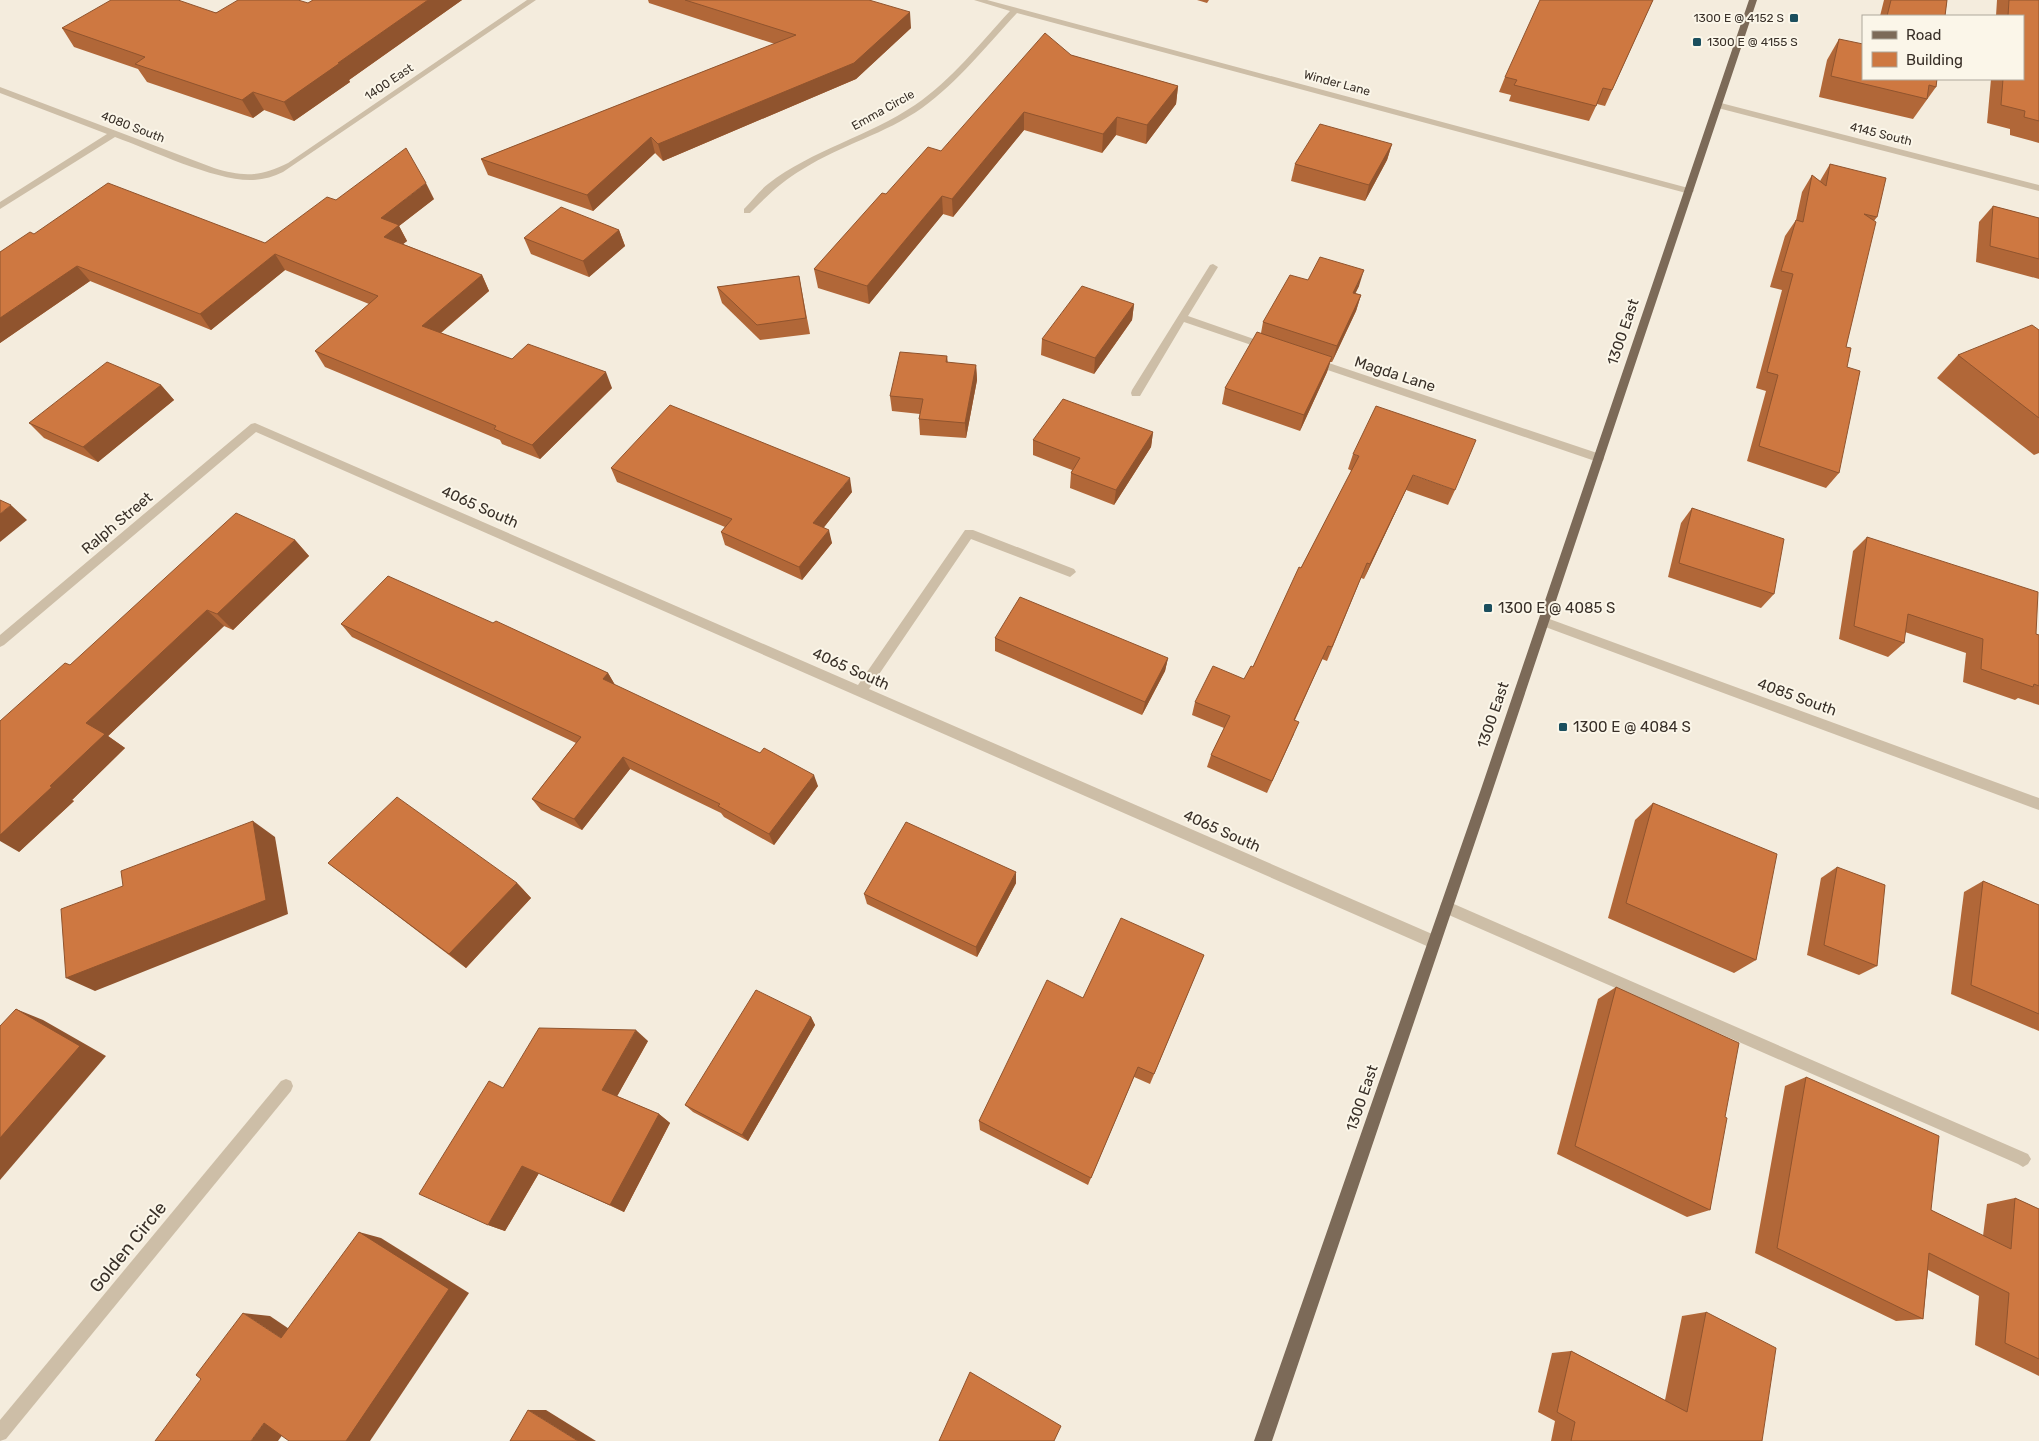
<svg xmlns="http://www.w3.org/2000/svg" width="2039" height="1441" font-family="Rubik,sans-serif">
	<rect width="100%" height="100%" fill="#f4ecdd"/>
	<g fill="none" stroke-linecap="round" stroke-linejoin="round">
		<!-- minor -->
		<g fill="#cdbea7" fill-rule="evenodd">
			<path d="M 527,0 L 536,0 L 283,172 C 273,177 262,180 250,180 C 213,180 151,150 115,137 L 0,209 L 0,202 L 107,134 L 0,93 L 0,87 L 214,168 C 243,177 260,177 288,163 Z"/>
			<path d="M 974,0 L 987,0 L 1692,189 L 1694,191 L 1689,194 L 1686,193 L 1017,13 C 987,45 958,82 922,108 C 885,134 841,145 803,169 C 782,181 767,196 750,213 L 744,213 L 744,209 C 752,201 759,191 768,184 C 812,150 869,136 915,105 C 952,80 980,43 1010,11 Z"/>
			<path d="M 1717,102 L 2039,185 L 2039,191 L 1714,107 L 1714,103 Z"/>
			<path d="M 1213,264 L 1218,267 L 1188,316 L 1271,345 L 1271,349 L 1263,349 L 1184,322 L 1140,396 L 1132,396 L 1131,393 L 1132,390 L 1210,265 Z"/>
			<path d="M 1314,358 L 1603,455 L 1604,458 L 1603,461 L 1595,461 L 1310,364 L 1309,362 Z"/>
			<path d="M 255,423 L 858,685 L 965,530 L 973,530 L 1074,569 L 1076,572 L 1070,577 L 971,539 L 869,689 L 1439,937 L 1441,942 L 1439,947 L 1434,949 L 1429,947 L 256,432 L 4,645 L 0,647 L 0,635 L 251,424 Z"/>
			<path d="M 1544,617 L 2039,798 L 2039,810 L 1540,625 L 1538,622 L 1540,619 Z"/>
			<path d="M 1447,901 L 2028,1154 L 2031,1159 L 2028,1164 L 2023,1167 L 2018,1164 L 1442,912 L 1440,907 L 1442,902 Z"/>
			<path d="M 286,1079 L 291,1081 L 293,1086 L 291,1091 L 6,1439 L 0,1441 L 0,1420 L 281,1081 Z"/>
		</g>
		<!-- major -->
		<path fill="#7c6a58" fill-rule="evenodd" d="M 1749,0 L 1757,0 L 1492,792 L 1272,1441 L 1254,1441 L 1480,792 Z"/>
	</g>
	<!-- wall -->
	<g fill="#b16738">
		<path d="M 313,0 L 462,0 L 349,80 L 350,82 L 294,121 L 264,110 L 253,118 L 147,82 L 138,69 L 74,47 L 62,28 L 308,3 Z"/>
		<path d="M 648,0 L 869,0 L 911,28 L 856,79 L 663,161 L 655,153 L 593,211 L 488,175 L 481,159 L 775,44 L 649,3 Z"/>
		<path d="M 1197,0 L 1209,0 L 1207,3 Z"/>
		<path d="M 1653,0 L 1605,106 L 1597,104 L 1589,121 L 1509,101 L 1511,95 L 1499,92 L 1505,77 Z"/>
		<path d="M 1884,0 L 1947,0 L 1945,16 L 1880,16 Z"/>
		<path d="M 1997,0 L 2039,0 L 2039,143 L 2010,135 L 2010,129 L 1987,123 L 1991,79 L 2023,79 L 2023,16 L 1996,16 Z"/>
		<path d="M 1839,39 L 1937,79 L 1936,87 L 1913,119 L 1819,97 L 1827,60 Z"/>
		<path d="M 1071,55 L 1178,86 L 1176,104 L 1146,144 L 1116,135 L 1102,153 L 1024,130 L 953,217 L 943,214 L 869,304 L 818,288 L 814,269 L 886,194 L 941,151 Z"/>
		<path d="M 1392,144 L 1387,160 L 1365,201 L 1291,181 L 1295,164 Z"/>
		<path d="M 1830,164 L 1877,217 L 1874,221 L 1846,347 L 1847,367 L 1839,473 L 1826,488 L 1747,461 L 1766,391 L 1756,388 L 1782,290 L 1770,287 L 1785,236 L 1796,220 L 1802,192 L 1812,175 L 1820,181 Z"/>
		<path d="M 434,199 L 399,226 L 407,241 L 403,244 L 482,275 L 489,291 L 441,333 L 512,359 L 612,388 L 540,459 L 502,444 L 500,440 L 325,367 L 315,351 L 369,304 L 285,270 L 211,330 L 90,281 L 0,343 L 0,252 L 34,234 L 265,243 L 336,200 Z"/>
		<path d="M 1993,206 L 2039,218 L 2039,279 L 1976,262 L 1979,222 Z"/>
		<path d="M 619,230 L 625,246 L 589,277 L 531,254 L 524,238 Z"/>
		<path d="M 799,276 L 810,334 L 760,340 L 722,303 L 717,287 Z"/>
		<path d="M 1308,280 L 1359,286 L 1355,293 L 1361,295 L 1356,311 L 1332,362 L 1330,362 L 1327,372 L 1300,431 L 1222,404 L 1225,388 L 1261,333 L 1263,322 Z"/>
		<path d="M 1134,304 L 1132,320 L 1094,374 L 1041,355 L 1042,339 Z"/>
		<path d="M 2039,330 L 2039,453 L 2034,455 L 1937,378 L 1958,355 Z"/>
		<path d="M 947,356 L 948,363 L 976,365 L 977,380 L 966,438 L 920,435 L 919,419 L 920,414 L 892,411 L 890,396 Z"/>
		<path d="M 161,385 L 174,400 L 98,462 L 44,438 L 29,423 Z"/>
		<path d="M 1153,432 L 1151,447 L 1114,505 L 1070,488 L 1071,473 L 1072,470 L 1033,455 L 1033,440 Z"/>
		<path d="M 1353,454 L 1455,490 L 1448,505 L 1406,490 L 1364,579 L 1361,578 L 1327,661 L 1322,659 L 1295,720 L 1294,734 L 1267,793 L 1207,767 L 1211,755 L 1224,728 L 1192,715 L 1195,702 L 1244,679 L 1253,667 L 1301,568 L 1352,471 L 1348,469 Z"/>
		<path d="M 611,468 L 852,492 L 824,527 L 832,543 L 802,580 L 725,545 L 721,532 L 725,527 L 617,482 Z"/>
		<path d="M 1692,508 L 1774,594 L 1761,608 L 1668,577 L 1681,523 Z"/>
		<path d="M 1867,537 L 2036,634 L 2039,635 L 2039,705 L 2018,698 L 2015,700 L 1963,682 L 1966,653 L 1905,632 L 1904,643 L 1888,657 L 1839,639 L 1853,551 Z"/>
		<path d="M 295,540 L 309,556 L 233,630 L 224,626 L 108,736 L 125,748 L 72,800 L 74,801 L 19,852 L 70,665 Z"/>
		<path d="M 493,623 L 608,673 L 615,685 L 818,786 L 774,845 L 724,817 L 721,813 L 630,769 L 582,830 L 541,810 L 532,799 L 576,743 L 352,637 L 341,624 Z"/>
		<path d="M 995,638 L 1168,658 L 1165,671 L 1142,715 L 995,651 Z"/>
		<path d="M 1653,803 L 1756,960 L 1734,973 L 1608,918 L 1635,820 Z"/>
		<path d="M 328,863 L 517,883 L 531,898 L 466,968 Z"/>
		<path d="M 1837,867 L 1877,966 L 1859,975 L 1807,955 L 1821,878 Z"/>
		<path d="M 1983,881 L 2039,905 L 2039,1031 L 1951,994 L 1964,892 Z"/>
		<path d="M 1016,883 L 977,957 L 867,904 L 864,894 Z"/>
		<path d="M 1204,955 L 1150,1084 L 1134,1077 L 1088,1185 L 980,1130 L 979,1121 L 1083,998 Z"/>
		<path d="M 1616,987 L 1725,1117 L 1710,1210 L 1687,1217 L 1557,1154 L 1598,999 Z"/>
		<path d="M 811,1017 L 815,1025 L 748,1141 L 693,1112 L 685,1105 Z"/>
		<path d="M 648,1041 L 617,1096 L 659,1114 L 670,1123 L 624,1212 L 539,1173 L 505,1231 L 488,1225 L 503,1088 Z"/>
		<path d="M 1806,1077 L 1931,1210 L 1983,1236 L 1987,1204 L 2015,1198 L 2039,1209 L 2039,1376 L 1975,1345 L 1979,1296 L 1928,1270 L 1923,1319 L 1896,1321 L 1755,1253 L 1785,1086 Z"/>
		<path d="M 1706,1312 L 1762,1441 L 1551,1441 L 1555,1421 L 1538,1412 L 1552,1353 L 1571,1351 L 1665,1400 L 1682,1316 Z"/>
	</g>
	<!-- shaded-wall -->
	<g fill="#90542e">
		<path d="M 428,0 L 462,0 L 349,80 L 350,82 L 294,121 L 284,102 L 338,63 Z"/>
		<path d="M 910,12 L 911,28 L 856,79 L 663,161 L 658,144 Z"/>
		<path d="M 1178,86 L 1176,104 L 1146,144 L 1147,125 Z"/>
		<path d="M 253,92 L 264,110 L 253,118 L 242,100 Z"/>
		<path d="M 1024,112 L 1024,130 L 953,217 L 952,199 Z"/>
		<path d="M 1117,117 L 1116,135 L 1102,153 L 1103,134 Z"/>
		<path d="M 651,137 L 655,153 L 593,211 L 587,195 Z"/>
		<path d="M 1392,144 L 1387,160 L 1365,201 L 1369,185 Z"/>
		<path d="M 426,183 L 434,199 L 399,226 L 407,241 L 393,252 L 384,237 L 381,218 Z"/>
		<path d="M 942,196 L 943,214 L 869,304 L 867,286 Z"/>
		<path d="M 619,230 L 625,246 L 589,277 L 583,261 Z"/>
		<path d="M 275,254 L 285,270 L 211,330 L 200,314 Z"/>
		<path d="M 77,266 L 90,281 L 0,343 L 0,318 Z"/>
		<path d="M 1364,270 L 1359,286 L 1348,309 L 1353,293 Z"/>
		<path d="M 482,275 L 489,291 L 431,341 L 422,326 Z"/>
		<path d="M 1361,295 L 1356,311 L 1332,362 L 1337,346 Z"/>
		<path d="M 1134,304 L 1132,320 L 1094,374 L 1095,358 Z"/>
		<path d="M 1332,357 L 1327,372 L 1300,431 L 1304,415 Z"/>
		<path d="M 976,365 L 977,380 L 966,438 L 965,423 Z"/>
		<path d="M 606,372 L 612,388 L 540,459 L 532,445 Z"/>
		<path d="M 161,385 L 174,400 L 98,462 L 83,447 Z"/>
		<path d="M 1153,432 L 1151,447 L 1114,505 L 1116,490 Z"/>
		<path d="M 1413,475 L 1406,490 L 1364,579 L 1370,564 Z"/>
		<path d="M 850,478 L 852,492 L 817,536 L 813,523 Z"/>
		<path d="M 11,505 L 27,520 L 0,542 L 0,514 Z"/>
		<path d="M 829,530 L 832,543 L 802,580 L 799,567 Z"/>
		<path d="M 295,540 L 309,556 L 233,630 L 217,614 Z"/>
		<path d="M 207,610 L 224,626 L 108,736 L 125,748 L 72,800 L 74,801 L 19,852 L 0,841 L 0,835 L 50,786 L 86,723 Z"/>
		<path d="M 1168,658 L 1165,671 L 1142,715 L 1145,702 Z"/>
		<path d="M 608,673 L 615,685 L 603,679 Z"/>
		<path d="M 623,757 L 630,769 L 582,830 L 574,819 Z"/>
		<path d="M 814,775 L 818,786 L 774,845 L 769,834 Z"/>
		<path d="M 253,821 L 275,837 L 288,914 L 95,991 L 66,978 Z"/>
		<path d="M 1016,872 L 1016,883 L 977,957 L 976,947 Z"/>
		<path d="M 517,883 L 531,898 L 466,968 L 449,954 Z"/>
		<path d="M 16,1009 L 43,1020 L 106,1056 L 0,1180 L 0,1138 Z"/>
		<path d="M 811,1017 L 815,1025 L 748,1141 L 742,1135 Z"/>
		<path d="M 636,1030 L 648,1041 L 615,1100 L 602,1090 Z"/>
		<path d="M 659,1114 L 670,1123 L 624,1212 L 610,1205 Z"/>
		<path d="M 522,1166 L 539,1173 L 505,1231 L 488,1225 Z"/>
		<path d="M 359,1232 L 381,1238 L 469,1293 L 370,1441 L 346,1441 Z"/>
		<path d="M 243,1313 L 270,1316 L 307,1341 L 281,1338 Z"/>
		<path d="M 528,1410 L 546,1410 L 596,1441 L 578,1441 Z"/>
		<path d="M 264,1423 L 291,1423 L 278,1441 L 251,1441 Z"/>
	</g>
	<!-- building -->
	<g fill="#ce7841" stroke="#90542e">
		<path d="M 111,0 L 178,0 L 216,13 L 238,0 L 298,0 L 308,3 L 313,0 L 428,0 L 338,63 L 340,63 L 284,102 L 253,92 L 242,100 L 135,64 L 145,57 L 62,28 Z"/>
		<path d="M 685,0 L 869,0 L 910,12 L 854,63 L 658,144 L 651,137 L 587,195 L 481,159 L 796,35 Z"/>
		<path d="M 1540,0 L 1653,0 L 1612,90 L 1603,88 L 1596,106 L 1514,85 L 1517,80 L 1505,77 Z"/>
		<path d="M 1891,0 L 1947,0 L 1945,16 L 1887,16 Z"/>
		<path d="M 2009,0 L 2039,0 L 2039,121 L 2024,117 L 2025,111 L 2001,105 L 2003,79 L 2023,79 L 2023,16 L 2008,16 Z"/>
		<path d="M 1045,33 L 1071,55 L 1178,86 L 1147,125 L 1117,117 L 1103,134 L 1024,112 L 952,199 L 942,196 L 867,286 L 814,269 L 882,193 L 886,194 L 928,147 L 941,151 Z"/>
		<path d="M 1839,39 L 1863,44 L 1863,79 L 1937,79 L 1936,87 L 1929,85 L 1927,99 L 1831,76 Z"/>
		<path d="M 1320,124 L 1392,144 L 1369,185 L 1295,164 Z"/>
		<path d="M 406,148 L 426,183 L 381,218 L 399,225 L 384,237 L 482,275 L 422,326 L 512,359 L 528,344 L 606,372 L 532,445 L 494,429 L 496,426 L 315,351 L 378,296 L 275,254 L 200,314 L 77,266 L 0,318 L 0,252 L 30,232 L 34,234 L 108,183 L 265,243 L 327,197 L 336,200 Z"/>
		<path d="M 1830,164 L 1886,178 L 1877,217 L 1864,214 L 1876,222 L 1846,347 L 1851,348 L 1847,367 L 1860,371 L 1839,473 L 1759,446 L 1778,375 L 1767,372 L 1793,274 L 1781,271 L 1796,220 L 1803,222 L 1812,175 L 1826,186 Z"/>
		<path d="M 1993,206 L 2039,218 L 2039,259 L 1990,246 Z"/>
		<path d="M 561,207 L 619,230 L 583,261 L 524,238 Z"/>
		<path d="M 1320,257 L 1364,270 L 1353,293 L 1361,295 L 1337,346 L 1263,322 L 1290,275 L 1308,280 Z"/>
		<path d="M 799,276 L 806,318 L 757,325 L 717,287 Z"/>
		<path d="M 1082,286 L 1134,304 L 1095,358 L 1042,339 Z"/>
		<path d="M 2032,325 L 2039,330 L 2039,418 L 1958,355 Z"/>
		<path d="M 1257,332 L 1332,357 L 1304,415 L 1225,388 Z"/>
		<path d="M 900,352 L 947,356 L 946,362 L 976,365 L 965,423 L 919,419 L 923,399 L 890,396 Z"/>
		<path d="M 107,362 L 161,385 L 83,447 L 29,423 Z"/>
		<path d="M 1063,399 L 1153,432 L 1116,490 L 1071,473 L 1080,458 L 1033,440 Z"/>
		<path d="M 670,405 L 850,478 L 813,523 L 829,530 L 799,567 L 721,532 L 732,519 L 611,468 Z"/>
		<path d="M 1376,406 L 1476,440 L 1455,490 L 1413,475 L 1370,564 L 1367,563 L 1332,647 L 1328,646 L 1294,720 L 1299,722 L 1272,781 L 1211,755 L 1230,716 L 1195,702 L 1213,666 L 1244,679 L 1251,666 L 1253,667 L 1299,567 L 1301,568 L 1359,456 L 1353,454 Z"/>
		<path d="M 0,500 L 11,505 L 0,514 Z"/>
		<path d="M 1692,508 L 1784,539 L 1774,594 L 1679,563 Z"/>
		<path d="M 236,513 L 295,540 L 217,614 L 207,610 L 86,723 L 105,734 L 50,786 L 52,787 L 0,835 L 0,721 L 65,663 L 70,665 Z"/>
		<path d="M 1867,537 L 2038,592 L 2036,634 L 2039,635 L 2039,686 L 2034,684 L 2033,687 L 1981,669 L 1983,639 L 1908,614 L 1904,643 L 1854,626 Z"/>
		<path d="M 388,576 L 493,623 L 496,621 L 608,673 L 603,679 L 760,753 L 764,748 L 814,775 L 769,834 L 718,806 L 720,804 L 623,757 L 574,819 L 532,799 L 581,737 L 341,624 Z"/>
		<path d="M 1020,597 L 1168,658 L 1145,702 L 995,638 Z"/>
		<path d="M 397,797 L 517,883 L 449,954 L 328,863 Z"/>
		<path d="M 1653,803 L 1777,854 L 1756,960 L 1626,903 Z"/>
		<path d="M 253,821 L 266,900 L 66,978 L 61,909 L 123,886 L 121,871 Z"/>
		<path d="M 906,822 L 1016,872 L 976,947 L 864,894 Z"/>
		<path d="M 1837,867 L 1885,885 L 1877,966 L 1824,945 Z"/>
		<path d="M 1983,881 L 2039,905 L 2039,1014 L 1971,985 Z"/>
		<path d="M 1121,918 L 1204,955 L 1154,1074 L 1138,1067 L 1091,1178 L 979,1121 L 1047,980 L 1083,998 Z"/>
		<path d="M 1616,987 L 1739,1043 L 1725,1117 L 1727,1118 L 1710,1210 L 1575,1146 Z"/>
		<path d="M 756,990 L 811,1017 L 742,1135 L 685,1105 Z"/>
		<path d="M 16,1009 L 80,1046 L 0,1138 L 0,1026 Z"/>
		<path d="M 539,1028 L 636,1030 L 602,1090 L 659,1114 L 610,1205 L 522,1166 L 488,1225 L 419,1194 L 489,1081 L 503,1088 Z"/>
		<path d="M 1806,1077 L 1939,1136 L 1931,1210 L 2011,1249 L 2015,1198 L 2039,1209 L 2039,1359 L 2005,1343 L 2009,1293 L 1929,1253 L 1923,1319 L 1777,1248 Z"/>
		<path d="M 359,1232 L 449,1289 L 346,1441 L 289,1441 L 264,1423 L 251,1441 L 155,1441 L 201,1379 L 196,1375 L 243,1313 L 281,1338 Z"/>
		<path d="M 1706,1312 L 1776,1348 L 1762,1441 L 1571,1441 L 1575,1422 L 1557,1412 L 1571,1351 L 1687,1412 Z"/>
		<path d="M 970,1372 L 1061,1426 L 1054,1441 L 939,1441 Z"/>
		<path d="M 528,1410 L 578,1441 L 510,1441 Z"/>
	</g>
	<!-- markers -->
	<g fill="#1b4f5e" stroke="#fbf6e9" stroke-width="2">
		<rect x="1789" y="13" width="10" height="10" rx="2.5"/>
		<rect x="1692" y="37" width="10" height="10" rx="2.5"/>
		<rect x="1483" y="603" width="10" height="10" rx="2.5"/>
		<rect x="1558" y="722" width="10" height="10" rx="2.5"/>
	</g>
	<g text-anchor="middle" stroke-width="4" stroke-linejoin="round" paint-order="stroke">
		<!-- far-poi labels -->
		<g font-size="12" fill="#393028" stroke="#fbf6e9" text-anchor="end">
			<text x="1784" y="22">1300 E @ 4152 S</text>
			<text x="1707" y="46" text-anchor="start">1300 E @ 4155 S</text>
		</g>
		<!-- far-street labels -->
		<g font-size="12" fill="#393028" stroke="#fbf6e9">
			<text transform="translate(389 82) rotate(-34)" y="4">1400 East</text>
			<text transform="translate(1337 83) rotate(15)" y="4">Winder Lane</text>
			<text transform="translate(883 110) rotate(-29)" y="4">Emma Circle</text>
			<text transform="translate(133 127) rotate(21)" y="4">4080 South</text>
			<text transform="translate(1881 134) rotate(14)" y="4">4145 South</text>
		</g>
		<!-- street labels -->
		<g font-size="15" fill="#393028" stroke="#fbf6e9">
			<text transform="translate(1623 332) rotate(-71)" y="5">1300 East</text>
			<text transform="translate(1395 374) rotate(18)" y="5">Magda Lane</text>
			<text transform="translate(480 507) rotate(24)" y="5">4065 South</text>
			<text transform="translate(117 523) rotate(-40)" y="5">Ralph Street</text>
			<text transform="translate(851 669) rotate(24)" y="5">4065 South</text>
			<text transform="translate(1797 697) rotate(20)" y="5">4085 South</text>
			<text transform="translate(1493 715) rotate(-71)" y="5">1300 East</text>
			<text transform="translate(1222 831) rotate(24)" y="5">4065 South</text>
			<text transform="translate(1362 1098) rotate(-71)" y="5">1300 East</text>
		</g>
		<!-- poi labels -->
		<g font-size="15" fill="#393028" stroke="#fbf6e9" text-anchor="start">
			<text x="1498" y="613">1300 E @ 4085 S</text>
			<text x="1573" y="732">1300 E @ 4084 S</text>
		</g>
		<!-- near-street labels -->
		<g font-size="18" fill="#393028" stroke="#fbf6e9">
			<text transform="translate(128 1247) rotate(-51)" y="6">Golden Circle</text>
		</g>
	</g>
	<!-- legend -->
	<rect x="1862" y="15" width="162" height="65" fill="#fbf6e9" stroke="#ada79c"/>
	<rect x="1872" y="31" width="25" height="8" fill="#7c6a58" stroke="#ada79c"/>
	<text x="1906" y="40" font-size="15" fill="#393028">Road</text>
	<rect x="1872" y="52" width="25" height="15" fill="#ce7841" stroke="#ada79c"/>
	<text x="1906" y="65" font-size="15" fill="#393028">Building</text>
</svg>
